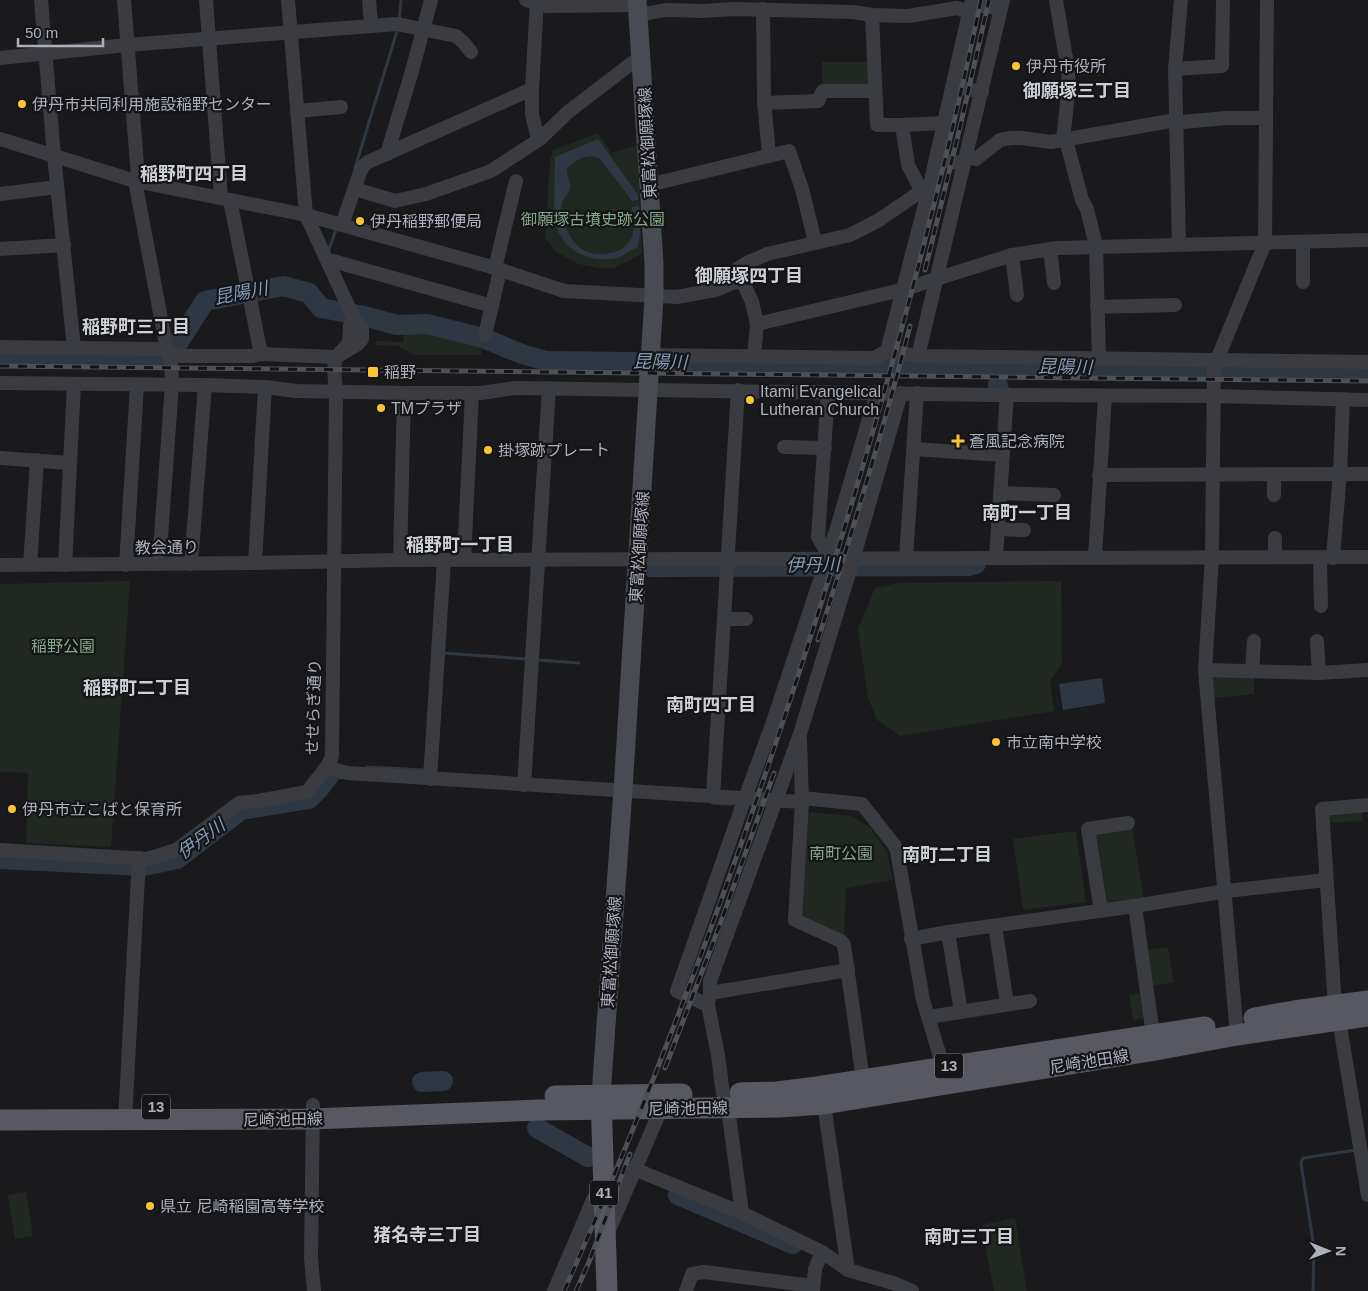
<svg xmlns="http://www.w3.org/2000/svg" width="1368" height="1291" font-family="Helvetica,'Noto Sans JP',sans-serif">
	<rect width="100%" height="100%" fill="#1a1a1d"/>
	<!-- green -->
	<g fill="#202821">
		<path d="M 822,62 L 871,62 L 872,87 L 822,88 Z"/>
		<path d="M 598,133 L 611,153 L 637,145 L 642,251 L 642,254 L 614,268 L 598,268 L 578,264 L 555,251 L 545,237 L 550,161 L 553,150 Z"/>
		<path d="M 426,327 L 438,330 L 437,336 L 481,346 L 481,355 L 414,355 L 398,346 L 376,345 L 376,341 L 403,342 L 405,328 Z"/>
		<path d="M 130,581 L 111,847 L 26,843 L 28,773 L 0,772 L 0,584 Z"/>
		<path d="M 1061,581 L 1062,664 L 1050,681 L 1054,711 L 900,736 L 877,720 L 868,698 L 858,629 L 875,588 L 898,583 Z"/>
		<path d="M 1219,674 L 1254,677 L 1254,694 L 1213,698 L 1212,678 Z"/>
		<path d="M 1362,810 L 1363,821 L 1326,823 L 1328,812 Z"/>
		<path d="M 811,812 L 851,816 L 871,828 L 887,852 L 893,880 L 846,888 L 844,937 L 800,915 L 807,815 Z"/>
		<path d="M 1132,825 L 1144,900 L 1106,906 L 1093,832 Z"/>
		<path d="M 1076,831 L 1086,902 L 1023,910 L 1013,839 Z"/>
		<path d="M 1168,947 L 1174,982 L 1152,986 L 1146,950 Z"/>
		<path d="M 1142,993 L 1146,1018 L 1133,1020 L 1129,995 Z"/>
		<path d="M 26,1192 L 33,1236 L 15,1239 L 8,1195 Z"/>
		<path d="M 1015,1218 L 1027,1291 L 994,1291 L 981,1225 Z"/>
	</g>
	<!-- water -->
	<g fill="#2f3842">
		<path d="M 598,139 L 638,195 L 638,200 L 631,201 L 628,195 L 599,158 C 588,153 574,160 567,169 C 567,176 571,182 570,188 C 567,198 559,200 562,213 C 564,226 569,238 579,247 C 592,259 625,256 632,237 C 635,228 632,217 632,207 L 639,206 L 640,234 L 638,247 C 631,250 624,256 617,258 C 588,264 562,250 554,221 L 555,157 Z"/>
		<path d="M 1102,678 L 1105,703 L 1063,710 L 1059,684 Z"/>
	</g>
	<g fill="none" stroke-linecap="round" stroke-linejoin="round">
		<!-- stream -->
		<g stroke="#2f3842" stroke-width="3">
			<path d="M 399,22 L 401,0"/>
			<path d="M 355,168 L 398,28"/>
			<path d="M 328,252 L 337,227"/>
			<path d="M 443,653 L 527,659"/>
			<path d="M 539,660 L 579,663"/>
			<path d="M 367,767 L 423,770 L 425,768"/>
			<path d="M 328,777 L 341,778"/>
			<path d="M 712,803 L 731,804"/>
			<path d="M 1313,1291 L 1314,1248 L 1301,1163 L 1303,1158 L 1356,1150"/>
		</g>
		<!-- river -->
		<g stroke="#2f3842" stroke-width="20">
			<path d="M 0,355 L 169,357 L 205,301 L 283,286 L 309,293 L 321,308 L 364,316 L 397,325 L 427,324 L 483,338 L 522,354 L 546,361 L 1368,370"/>
			<path d="M 998,385 L 998,388"/>
			<path d="M 650,567 L 969,566 L 976,564"/>
			<path d="M 0,859 L 144,866 L 177,859 L 241,810 L 309,799 L 319,789 L 329,776"/>
			<path d="M 422,1082 L 443,1081"/>
			<path d="M 537,1128 L 588,1157"/>
			<path d="M 678,1195 L 793,1244"/>
		</g>
		<!-- street -->
		<g stroke="#3b3c42" stroke-width="14">
			<path d="M 41,0 L 54,156 L 74,348"/>
			<path d="M 124,0 L 138,177 L 135,181 L 167,350 L 171,363 L 172,385 L 159,564"/>
			<path d="M 206,0 L 221,198"/>
			<path d="M 369,0 L 371,25"/>
			<path d="M 526,0 L 546,6 L 638,5"/>
			<path d="M 537,0 L 532,89 L 532,114 L 538,140"/>
			<path d="M 1056,0 L 1065,53 C 1073,74 1065,117 1063,140"/>
			<path d="M 763,9 L 764,100 L 769,156"/>
			<path d="M 639,15 L 665,10 L 702,11 L 734,9 L 853,12 L 872,15 L 908,16 L 957,8 L 969,12 L 977,5 L 996,8 L 1001,0"/>
			<path d="M 872,15 L 877,125 L 902,125 L 944,123"/>
			<path d="M 0,58 L 127,45 L 397,24 L 456,36 L 464,43 L 471,52"/>
			<path d="M 1175,69 L 1222,66 L 1223,0"/>
			<path d="M 953,86 L 982,92"/>
			<path d="M 764,103 L 818,101 L 823,91 L 874,91"/>
			<path d="M 297,111 L 341,107"/>
			<path d="M 902,125 L 908,165 L 919,186 L 929,189"/>
			<path d="M 0,139 L 135,181 L 306,215 L 342,225 L 492,267 L 564,291 L 677,297 L 715,290 L 741,280"/>
			<path d="M 1066,140 L 1082,200 L 1087,209 L 1096,246 L 1099,359"/>
			<path d="M 387,154 L 412,71 L 431,0"/>
			<path d="M 936,160 L 960,163 L 967,157 L 976,159 L 1000,140 L 1011,138 L 1022,138 L 1051,142 L 1176,120 L 1182,122 L 1227,118 L 1265,118"/>
			<path d="M 649,185 L 789,151 L 802,189 L 815,242"/>
			<path d="M 355,189 L 395,201 L 426,194 L 491,171 L 540,139 L 568,112 L 632,63 L 642,62"/>
			<path d="M 0,194 L 57,187"/>
			<path d="M 230,200 L 261,354"/>
			<path d="M 342,225 L 360,172 L 364,165 L 368,162 L 532,89"/>
			<path d="M 1303,242 L 1303,282"/>
			<path d="M 1179,244 L 1175,69 L 1181,0"/>
			<path d="M 0,249 L 64,245"/>
			<path d="M 1050,249 L 1054,283"/>
			<path d="M 1012,255 L 1017,295"/>
			<path d="M 328,263 L 333,261 L 492,306"/>
			<path d="M 495,268 L 516,181"/>
			<path d="M 1097,307 L 1175,305"/>
			<path d="M 757,324 L 901,290 L 1012,255 L 1058,248 L 1368,240"/>
			<path d="M 485,335 L 500,271"/>
			<path d="M 0,347 L 160,349 L 167,350 L 177,356 L 252,356 L 261,354 L 336,357 L 358,344 L 362,339 L 362,327 L 355,321 L 306,215 L 288,0"/>
			<path d="M 887,351 L 929,189 L 971,4"/>
			<path d="M 651,355 L 874,358 L 887,351 L 918,356 L 1368,362"/>
			<path d="M 754,356 L 757,324 L 752,302 L 737,269 L 747,263 L 767,254 L 850,235 L 879,220 L 917,194 L 927,197"/>
			<path d="M 918,356 L 1003,0"/>
			<path d="M 0,383 L 205,385 L 265,387 L 296,391 L 404,393 L 481,393 L 515,388 L 992,395 L 1213,396 L 1368,400"/>
			<path d="M 828,392 L 818,537 L 828,554"/>
			<path d="M 784,447 L 825,448"/>
			<path d="M 914,449 L 1003,455"/>
			<path d="M 0,458 L 70,463"/>
			<path d="M 1099,475 L 1368,474"/>
			<path d="M 1274,475 L 1274,495"/>
			<path d="M 1001,493 L 1054,495"/>
			<path d="M 998,529 L 1024,530"/>
			<path d="M 996,557 L 1007,394"/>
			<path d="M 1095,557 L 1105,396"/>
			<path d="M 1275,557 L 1275,538"/>
			<path d="M 906,558 L 917,393"/>
			<path d="M 1320,558 L 1321,606"/>
			<path d="M 1333,558 L 1340,473 L 1343,399"/>
			<path d="M 400,560 L 404,393"/>
			<path d="M 464,560 L 472,393"/>
			<path d="M 255,563 L 265,387"/>
			<path d="M 191,564 L 205,385"/>
			<path d="M 0,565 L 255,563 L 400,560 L 1368,557"/>
			<path d="M 30,565 L 37,460"/>
			<path d="M 65,565 L 74,384"/>
			<path d="M 126,565 L 137,385"/>
			<path d="M 725,619 L 746,619"/>
			<path d="M 1317,641 L 1319,673"/>
			<path d="M 1205,670 L 1319,673 L 1368,670"/>
			<path d="M 1252,671 L 1254,641"/>
			<path d="M 800,739 L 802,802 L 795,920 L 841,941 L 844,945 L 863,1080"/>
			<path d="M 328,765 L 336,770 L 348,773 L 802,802"/>
			<path d="M 430,779 L 444,560"/>
			<path d="M 524,785 L 549,388"/>
			<path d="M 713,796 L 738,390"/>
			<path d="M 802,798 L 862,804 L 895,846 L 897,851 L 923,1000 L 939,1053 L 943,1074"/>
			<path d="M 1368,805 L 1322,809 L 1335,1006 L 1339,1020 L 1368,1195"/>
			<path d="M 0,850 L 147,859 L 176,850 L 239,803 L 258,801 L 307,792 L 328,765 L 332,756 L 336,392 L 334,369 L 336,357 L 349,343 L 350,326 L 355,321"/>
			<path d="M 1135,906 L 1153,1035"/>
			<path d="M 1101,911 L 1088,829 L 1128,823"/>
			<path d="M 995,926 L 1007,1004"/>
			<path d="M 948,932 L 961,1012"/>
			<path d="M 911,939 L 948,932 L 1135,906 L 1226,891 L 1326,880"/>
			<path d="M 710,993 L 710,981 L 800,734 L 850,570 L 901,393"/>
			<path d="M 708,1005 L 677,991 L 745,798 L 772,725 L 833,541 L 877,392"/>
			<path d="M 929,1017 L 1030,1001"/>
			<path d="M 1237,1035 L 1205,670 L 1212,557 L 1214,367 L 1265,243 L 1267,0"/>
			<path d="M 723,1094 L 718,1055 L 708,1005 L 710,993 L 848,970"/>
			<path d="M 824,1104 L 848,1270"/>
			<path d="M 313,1105 L 311,1258 L 314,1291"/>
			<path d="M 728,1108 L 742,1213"/>
			<path d="M 125,1120 L 139,858"/>
			<path d="M 634,1169 L 742,1213 L 822,1252 L 848,1270 L 893,1283 L 912,1291"/>
			<path d="M 609,1230 L 661,1109"/>
			<path d="M 554,1291 L 593,1200 L 603,1182"/>
			<path d="M 686,1291 L 692,1274 L 704,1272 L 813,1286"/>
			<path d="M 813,1291 L 815,1269 L 822,1252"/>
		</g>
		<!-- secondary -->
		<path stroke="#494b52" stroke-width="19" d="M 601,1095 L 623,790 L 654,297 L 654,264 L 637,0"/>
		<!-- primary -->
		<g stroke="#575861" stroke-width="21">
			<path d="M 1254,1018 L 1294,1011 L 1368,1001"/>
			<path d="M 740,1093 L 777,1092 L 817,1087 L 1205,1027"/>
			<path d="M 601,1095 L 607,1291"/>
			<path d="M 555,1096 L 682,1094"/>
			<path d="M 0,1120 L 312,1119 L 540,1110 L 779,1107 L 824,1104 L 1156,1050 L 1237,1035 L 1368,1016"/>
		</g>
		<!-- rail casing -->
		<g stroke="#4e5057" stroke-width="5">
			<g id="rail">
				<path d="M 925,270 L 960,127 L 989,0"/>
				<path d="M 0,366 L 1368,381"/>
				<path d="M 818,640 C 851,536 883,431 910,326"/>
				<path d="M 665,1068 L 718,930 L 774,773"/>
				<path d="M 564,1291 C 663,1069 747,839 820,607 C 883,407 938,205 981,0"/>
				<path d="M 576,1291 L 589,1262 L 630,1154"/>
			</g>
		</g>
		<!-- rail -->
		<use href="#rail" stroke="#151518" stroke-width="3" stroke-dasharray="9" stroke-linecap="butt"/>
	</g>
	<!-- markers -->
	<g fill="#fac435" stroke="#151518" stroke-width="2">
		<circle cx="1016" cy="66" r="5"/>
		<circle cx="22" cy="104" r="5"/>
		<circle cx="360" cy="221" r="5"/>
		<rect x="367" y="366" width="12" height="12" rx="2.5"/>
		<circle cx="750" cy="400" r="5"/>
		<circle cx="381" cy="408" r="5"/>
		<path d="M955.5 433.5h5v5h5v5h-5v5h-5v-5h-5v-5h5z"/>
		<circle cx="488" cy="450" r="5"/>
		<circle cx="996" cy="742" r="5"/>
		<circle cx="12" cy="809" r="5"/>
		<circle cx="150" cy="1206" r="5"/>
	</g>
	<g text-anchor="middle" stroke-width="4.5" stroke-linejoin="round" paint-order="stroke">
		<!-- shield labels -->
		<g fill="#151518" stroke="#7f828c" stroke-width="1">
			<rect x="935" y="1053.5" width="28" height="25" rx="4"/>
			<rect x="142" y="1094.5" width="28" height="25" rx="4"/>
			<rect x="590" y="1180.5" width="28" height="25" rx="4"/>
		</g>
		<g font-size="15" font-weight="bold" fill="#acb0bd">
			<text x="949" y="1071">13</text>
			<text x="156" y="1112">13</text>
			<text x="604" y="1198">41</text>
		</g>
		<!-- poi labels -->
		<g font-size="16" fill="#acb0bd" stroke="#151518" text-anchor="start">
			<text x="1026" y="72">伊丹市役所</text>
			<text x="32" y="110">伊丹市共同利用施設稲野センター</text>
			<text x="370" y="227">伊丹稲野郵便局</text>
			<text x="384" y="378">稲野</text>
			<text x="760" y="397">Itami Evangelical<tspan x="760" dy="18">Lutheran Church</tspan></text>
			<text x="391" y="414">TMプラザ</text>
			<text x="969" y="447">蒼風記念病院</text>
			<text x="498" y="456">掛塚跡プレート</text>
			<text x="1006" y="748">市立南中学校</text>
			<text x="22" y="815">伊丹市立こばと保育所</text>
			<text x="160" y="1212">県立 尼崎稲園高等学校</text>
		</g>
		<!-- street labels -->
		<g font-size="16" fill="#acb0bd" stroke="#151518">
			<text transform="translate(647 143) rotate(-93)" y="6">東富松御願塚線</text>
			<text transform="translate(167 547) rotate(-1)" y="6">教会通り</text>
			<text transform="translate(639 547) rotate(-86)" y="6">東富松御願塚線</text>
			<text transform="translate(313 707) rotate(-88)" y="6">せせらぎ通り</text>
			<text transform="translate(611 952) rotate(-86)" y="6">東富松御願塚線</text>
			<text transform="translate(1089 1061) rotate(-9)" y="6">尼崎池田線</text>
			<text transform="translate(688 1108) rotate(-1)" y="6">尼崎池田線</text>
			<text transform="translate(283 1119) rotate(-1)" y="6">尼崎池田線</text>
		</g>
		<!-- park labels -->
		<g font-size="16" fill="#83a887" stroke="#151518">
			<text x="593" y="225">御願塚古墳史跡公園</text>
			<text x="63" y="652">稲野公園</text>
			<text x="841" y="859">南町公園</text>
		</g>
		<!-- neighbourhood labels -->
		<g font-size="18" font-weight="bold" fill="#ced0d8" stroke="#151518">
			<text x="1077" y="97">御願塚三丁目</text>
			<text x="194" y="180">稲野町四丁目</text>
			<text x="749" y="282">御願塚四丁目</text>
			<text x="136" y="333">稲野町三丁目</text>
			<text x="1027" y="519">南町一丁目</text>
			<text x="460" y="551">稲野町一丁目</text>
			<text x="137" y="694">稲野町二丁目</text>
			<text x="711" y="711">南町四丁目</text>
			<text x="947" y="861">南町二丁目</text>
			<text x="427" y="1241">猪名寺三丁目</text>
			<text x="969" y="1243">南町三丁目</text>
		</g>
		<!-- water labels -->
		<g font-size="18" font-style="italic" fill="#839cb8" stroke="#151518">
			<text transform="translate(241 293) rotate(-11)" y="6">昆陽川</text>
			<text transform="translate(660 362) rotate(1)" y="6">昆陽川</text>
			<text transform="translate(1065 367) rotate(1)" y="6">昆陽川</text>
			<text transform="translate(813 565) rotate(-1)" y="6">伊丹川</text>
			<text transform="translate(201 839) rotate(-36)" y="6">伊丹川</text>
		</g>
	</g>
	<!-- north arrow -->
	<g transform="translate(1328 1251) rotate(91)" stroke="#151518" stroke-width="4" paint-order="stroke">
	<path d="M0-4L9 19L0 12L-9 19Z" fill="#acb0bd"/>
	<text y="-8" font-size="14" font-weight="bold" text-anchor="middle" fill="#acb0bd">N</text>
	</g>
	<!-- scale -->
	<path d="M18 38v8h85v-8" fill="none" stroke="#acb0bd" stroke-width="2.5"/>
	<text x="25" y="38" font-size="15" fill="#acb0bd" stroke="#151518" stroke-width="4" paint-order="stroke">50 m</text>
</svg>
